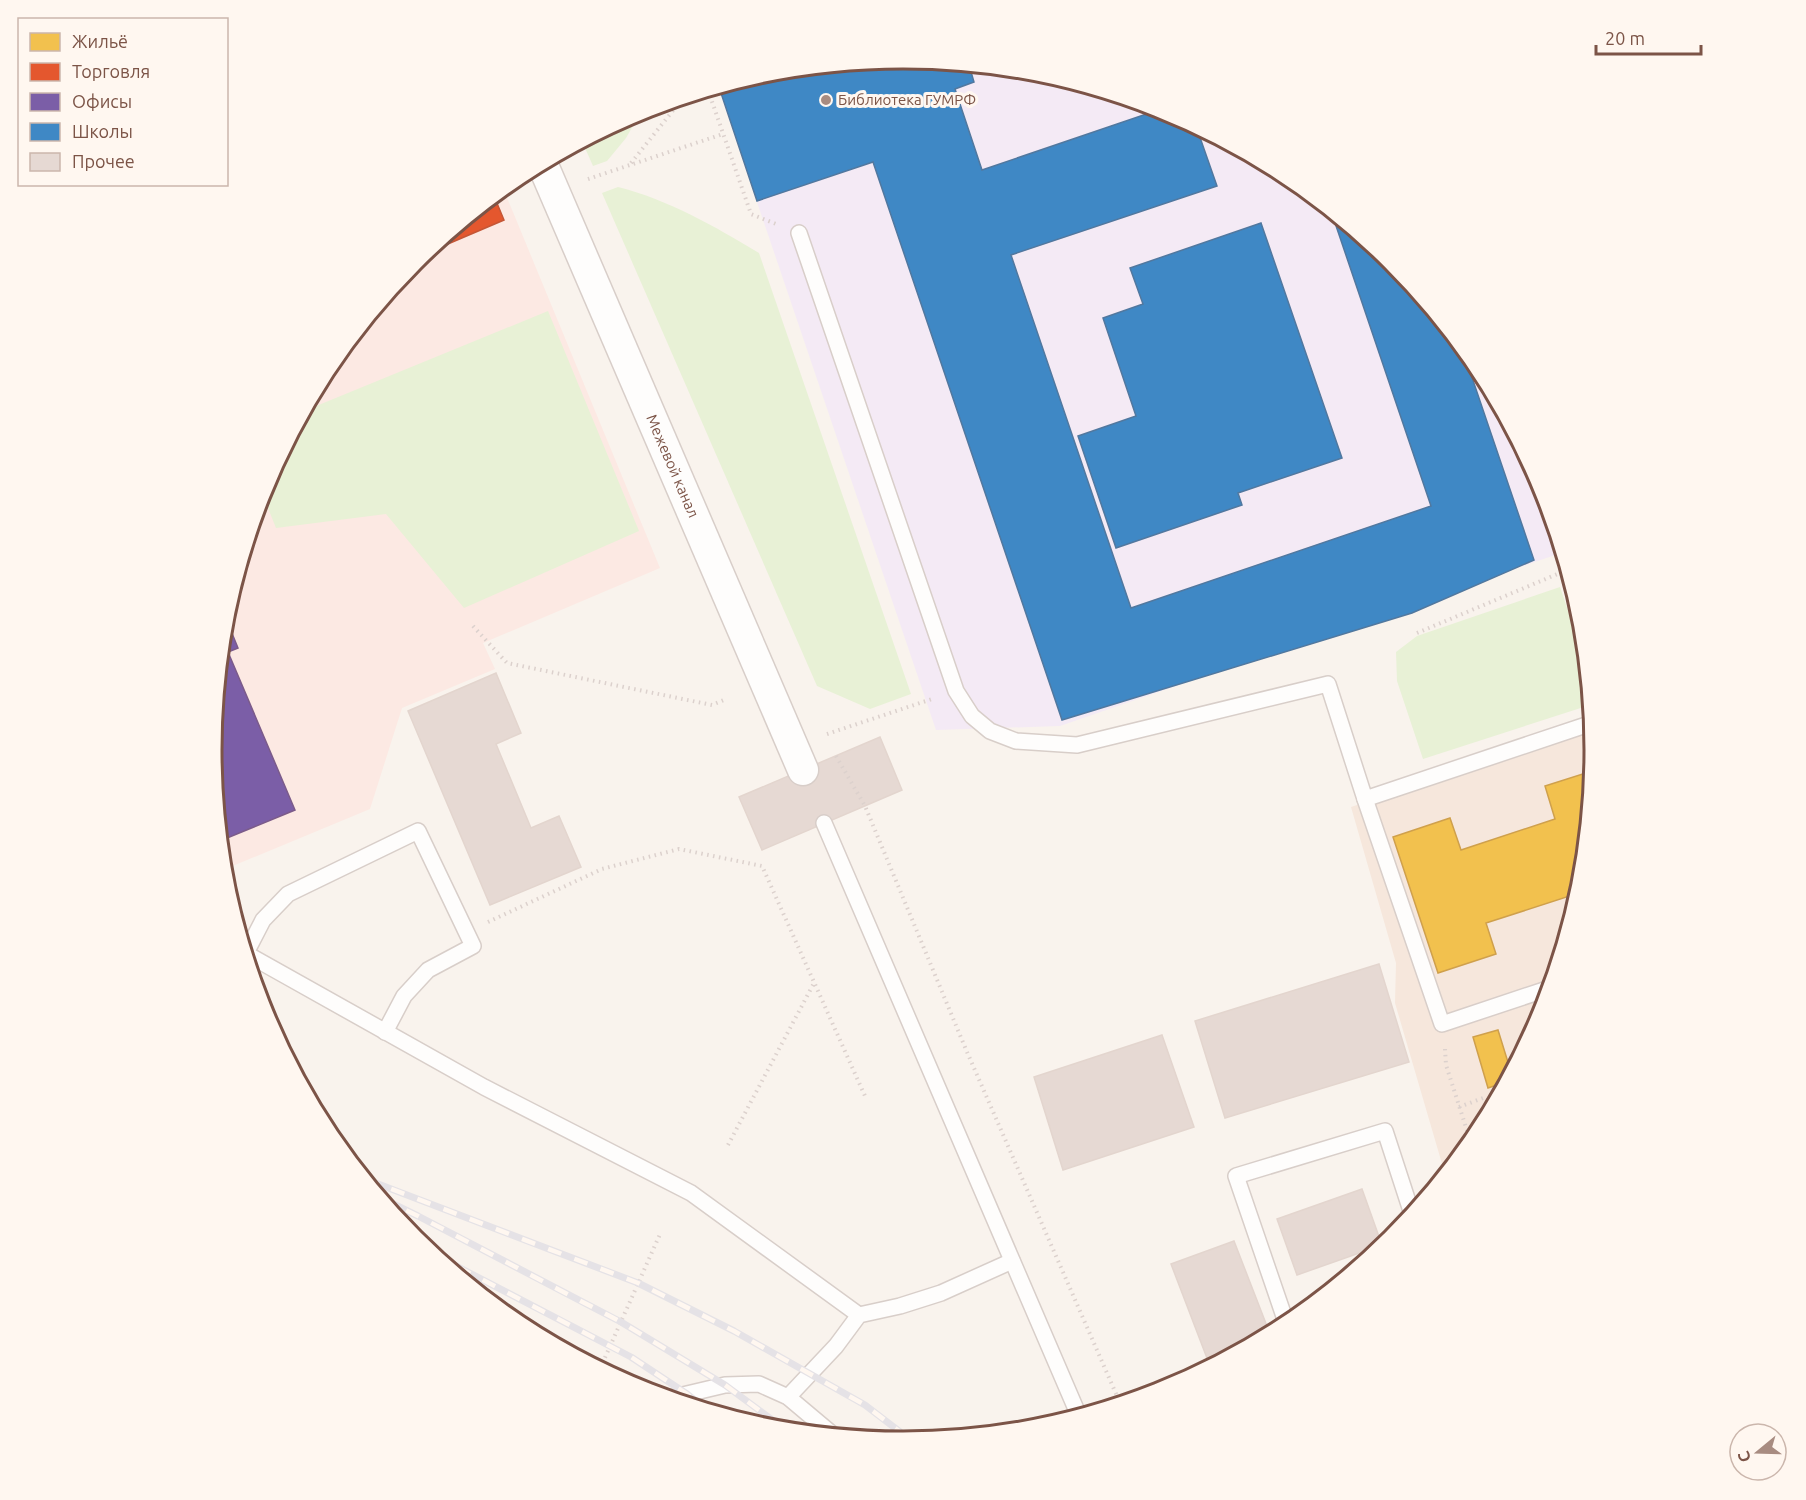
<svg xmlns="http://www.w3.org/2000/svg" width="1806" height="1500" font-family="Ubuntu,sans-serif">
	<rect width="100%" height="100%" fill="#f9f3ed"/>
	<!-- residential -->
	<path fill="#f6e7dc" d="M 1592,727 L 1594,750 L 1581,885 L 1542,1015 L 1478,1134 L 1445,1174 L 1395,1003 L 1396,963 L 1351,807 Z"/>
	<!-- commercial -->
	<path fill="#fce9e3" d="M 503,188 L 660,568 L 483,643 L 495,669 L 402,708 L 370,809 L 223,870 L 212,750 L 225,615 L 264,485 L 328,366 L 414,261 Z"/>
	<!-- education -->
	<path fill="#f4eaf5" d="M 903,59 L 1038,72 L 1168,111 L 1287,175 L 1392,261 L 1478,366 L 1529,461 L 1558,554 L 1060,726 L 936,730 L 718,87 L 768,72 Z"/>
	<!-- green -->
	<g fill="#e8f1d6">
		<path d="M 642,110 L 626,138 L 607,161 L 593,166 L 582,141 Z"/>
		<path d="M 618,187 C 669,200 714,226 759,253 L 911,694 L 870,709 L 817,686 L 602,193 Z"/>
		<path d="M 548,311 L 639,531 L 464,608 L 386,514 L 276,528 L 262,493 L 264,485 L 304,411 Z"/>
		<path d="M 1560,587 L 1586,663 L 1590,705 L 1423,759 L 1397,681 L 1396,652 L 1417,636 Z"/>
	</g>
	<!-- homes -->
	<g fill="#f2c14e" stroke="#cfa04c" stroke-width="1.5">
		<path d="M 1592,771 L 1581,885 L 1579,893 L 1486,923 L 1496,954 L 1438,973 L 1393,837 L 1450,818 L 1461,850 L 1555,819 L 1545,786 Z"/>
		<path d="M 1498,1030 L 1511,1072 L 1506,1082 L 1488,1088 L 1473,1037 Z"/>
	</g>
	<!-- shops -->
	<path fill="#e4572e" stroke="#c55636" stroke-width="1.5" d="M 494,196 L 504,220 L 422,255 Z"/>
	<!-- offices -->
	<path fill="#7b5ea7" stroke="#7b5b8a" stroke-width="1.5" d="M 225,616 L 238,648 L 228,652 L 295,810 L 220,841 L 212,750 Z"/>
	<!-- schools -->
	<g fill="#3f88c5" stroke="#51789f" stroke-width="1.5">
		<path d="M 903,59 L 969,65 L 974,82 L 955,89 L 982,170 L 1161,109 L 1196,126 L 1217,186 L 1011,255 L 1131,608 L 1431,506 L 1331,211 L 1392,261 L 1461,345 L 1534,560 L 1412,613 L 1062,720 L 873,162 L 757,201 L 719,87 L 768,72 Z"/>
		<path d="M 1261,223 L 1342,458 L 1238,493 L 1242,505 L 1116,548 L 1078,436 L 1136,416 L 1103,318 L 1143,304 L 1130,268 Z"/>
	</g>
	<!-- building -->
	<g fill="#e6d9d3" stroke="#e3d5ce" stroke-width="1.5">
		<path d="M 496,673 L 521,733 L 496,744 L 531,828 L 559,816 L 581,867 L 490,905 L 408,711 Z"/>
		<path d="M 880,737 L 902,790 L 762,850 L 739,797 Z"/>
		<path d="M 1379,964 L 1409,1062 L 1225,1118 L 1195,1021 Z"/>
		<path d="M 1162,1035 L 1194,1127 L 1063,1170 L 1034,1077 Z"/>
		<path d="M 1362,1189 L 1382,1245 L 1297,1275 L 1277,1219 Z"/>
		<path d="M 1234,1241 L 1270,1334 L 1210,1366 L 1171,1264 Z"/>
	</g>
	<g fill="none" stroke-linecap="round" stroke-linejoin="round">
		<!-- lane casing -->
		<g stroke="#d8cec9" stroke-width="18">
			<g id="lane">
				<path d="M 799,233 L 956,691 L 972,716 L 990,731 L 1016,741 L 1077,745 L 1328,684 L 1365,799 L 1592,723"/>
				<path d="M 1365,799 L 1442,1024 L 1550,988"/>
				<path d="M 824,823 L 1079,1416"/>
				<path d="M 245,953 L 484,1087 L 691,1193 L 859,1315"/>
				<path d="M 246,953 L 263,920 L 288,894 L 418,831 L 473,946 L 428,970 L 404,996 L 385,1032"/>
				<path d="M 1287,1325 L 1236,1176 L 1385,1131 L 1412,1214"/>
				<path d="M 788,1397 L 836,1346 L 859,1315 L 900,1306 L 941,1293 L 1012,1261"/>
				<path d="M 670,1398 L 725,1385 L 759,1384 L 788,1397 L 832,1434"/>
			</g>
		</g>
		<!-- street casing -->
		<g stroke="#d8cec9" stroke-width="33">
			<g id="street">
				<path id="s1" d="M 542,163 L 803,770"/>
			</g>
		</g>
		<!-- path -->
		<g stroke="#dcd1cd" stroke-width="4" stroke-dasharray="1.5 4.5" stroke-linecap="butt">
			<path d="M 708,90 L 751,214 L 776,224"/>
			<path d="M 631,163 L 683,98"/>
			<path d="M 588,179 L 723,134"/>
			<path d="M 473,626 L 507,663 L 712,705 L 724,700"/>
			<path d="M 1417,633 L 1567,570"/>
			<path d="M 827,734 L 932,699"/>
			<path d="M 836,756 L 865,806 L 967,1052 L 1120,1403"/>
			<path d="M 488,922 L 602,869 L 679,849 L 762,866 L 865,1096"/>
			<path d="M 1445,1049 L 1446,1065 L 1471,1143"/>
			<path d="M 1459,1107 L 1483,1098 L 1494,1104"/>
			<path d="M 728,1145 L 814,983"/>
			<path d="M 599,1368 L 603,1362 L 661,1232"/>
		</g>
		<!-- lane -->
		<use href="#lane" stroke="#fefdfc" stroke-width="15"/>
		<!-- street -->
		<use href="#street" stroke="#fefdfc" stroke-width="30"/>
		<!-- rail casing -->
		<g stroke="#e5e2e6" stroke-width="7">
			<g id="rail">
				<path d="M 365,1179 L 638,1283 L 734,1331 L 865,1405 L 912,1441"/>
				<path d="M 381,1198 L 418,1216 L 621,1322 L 725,1385 L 786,1430"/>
				<path d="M 433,1254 L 631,1357 L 687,1394 L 706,1409"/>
			</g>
		</g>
		<!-- rail -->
		<use href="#rail" stroke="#fff7f0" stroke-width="4.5" stroke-dasharray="14" stroke-linecap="butt"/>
	</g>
	<!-- markers -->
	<circle fill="#a88c81" stroke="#fff7f0" stroke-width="2" cx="826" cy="100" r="6"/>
	<g text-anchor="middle" stroke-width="6" stroke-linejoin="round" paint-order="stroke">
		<!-- poi labels -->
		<g font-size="15" fill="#7c5447" stroke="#fff7f0" text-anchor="start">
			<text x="838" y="105">Библиотека ГУМРФ</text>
		</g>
		<!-- street labels -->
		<g font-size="15" fill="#7c5447" stroke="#fff7f0">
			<text dy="5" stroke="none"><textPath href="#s1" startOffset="330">Межевой канал</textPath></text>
		</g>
	</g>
	<!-- crop -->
	<path d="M0 0H1806V1500H0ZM222 750a681 681 0 1 1 1362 0a681 681 0 1 1-1362 0Z" fill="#fff7f0" fill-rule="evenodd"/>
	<path fill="none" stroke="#7c5447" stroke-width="3" d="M222 750a681 681 0 1 1 1362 0a681 681 0 1 1-1362 0Z"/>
	<!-- legend -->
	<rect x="18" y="18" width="210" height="168" fill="#fff7f0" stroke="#cbb6ac" stroke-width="1.5"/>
	<rect x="30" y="33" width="30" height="18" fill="#f2c14e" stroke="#cbb6ac" stroke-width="1.5"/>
	<text x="72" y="48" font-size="18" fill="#7c5447">Жильё</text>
	<rect x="30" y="63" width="30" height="18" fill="#e4572e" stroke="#cbb6ac" stroke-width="1.5"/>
	<text x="72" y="78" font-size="18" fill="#7c5447">Торговля</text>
	<rect x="30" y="93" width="30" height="18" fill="#7b5ea7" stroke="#cbb6ac" stroke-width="1.5"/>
	<text x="72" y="108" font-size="18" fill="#7c5447">Офисы</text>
	<rect x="30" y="123" width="30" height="18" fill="#3f88c5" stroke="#cbb6ac" stroke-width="1.5"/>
	<text x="72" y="138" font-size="18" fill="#7c5447">Школы</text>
	<rect x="30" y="153" width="30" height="18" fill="#e6d9d3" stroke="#cbb6ac" stroke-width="1.5"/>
	<text x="72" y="168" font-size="18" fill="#7c5447">Прочее</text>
	<!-- north arrow -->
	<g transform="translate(1758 1452) rotate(251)"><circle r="28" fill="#fff7f0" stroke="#cbb6ac" stroke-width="1.5"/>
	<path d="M0-4.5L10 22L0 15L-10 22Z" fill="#a88c81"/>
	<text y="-9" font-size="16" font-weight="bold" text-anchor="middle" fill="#7c5447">С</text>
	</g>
	<!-- scale -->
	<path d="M1596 45v9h105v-9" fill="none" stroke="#7c5447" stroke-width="3"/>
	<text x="1605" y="45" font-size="18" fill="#7c5447" stroke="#fff7f0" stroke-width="4.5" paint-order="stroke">20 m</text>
</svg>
